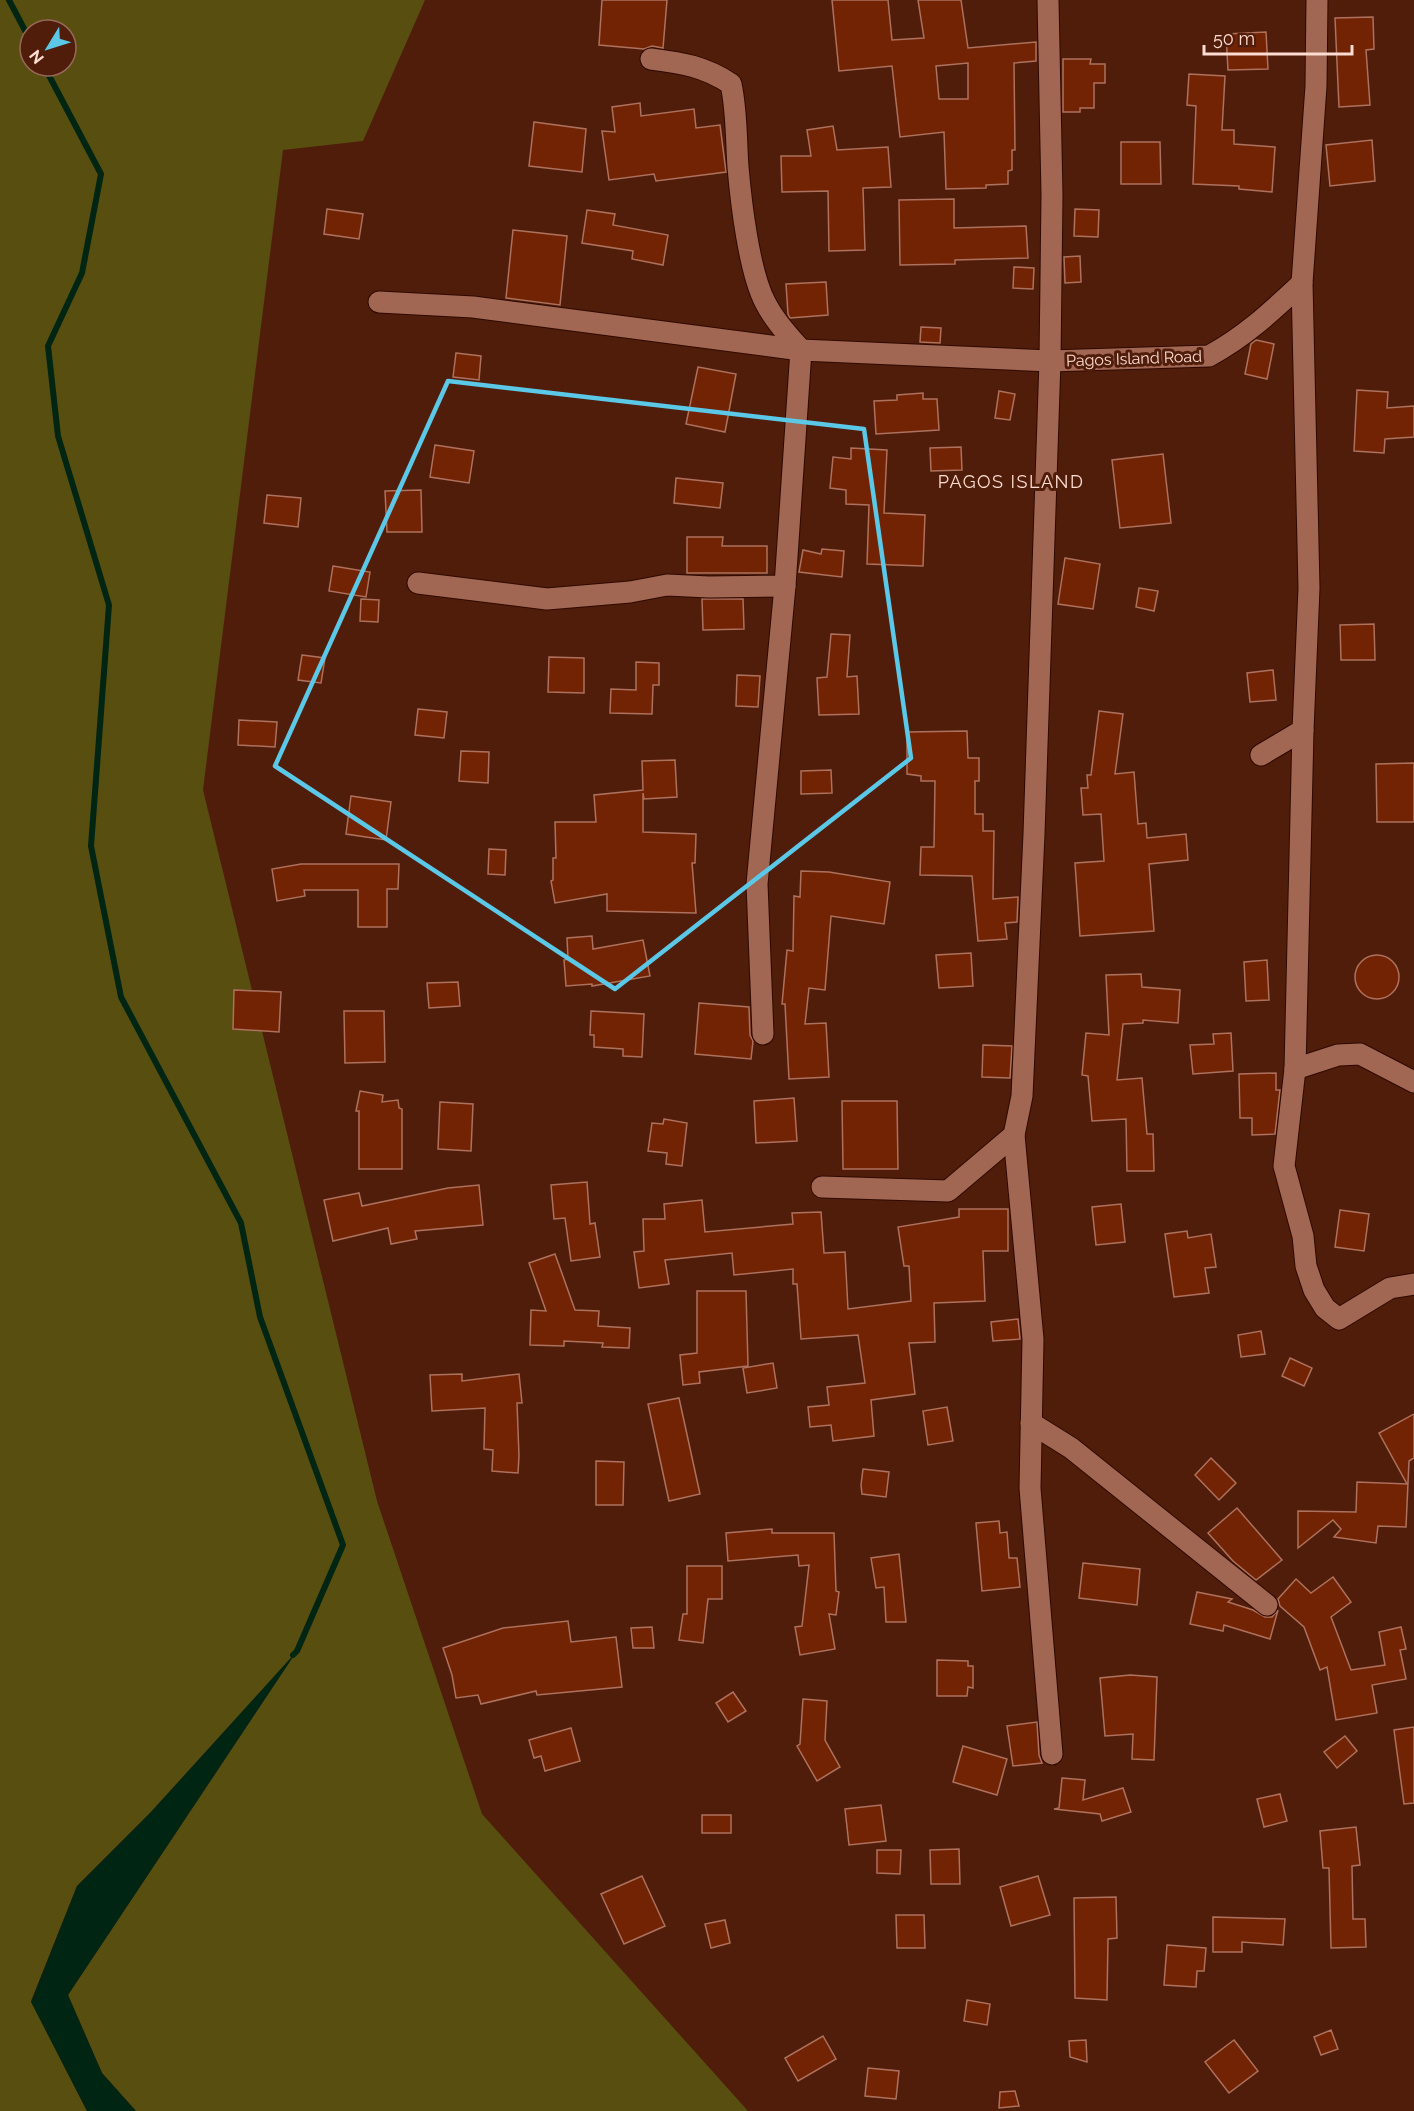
<svg xmlns="http://www.w3.org/2000/svg" width="1414" height="2111" font-family="Raleway,sans-serif">
	<rect width="100%" height="100%" fill="#501d0b"/>
	<!-- green -->
	<path fill="#584e10" fill-rule="evenodd" d="M 0,0 L 425,0 L 363,141 L 283,150 L 203,790 L 377,1501 L 482,1814 L 748,2111 L 136,2111 L 102,2073 L 68,1995 L 293,1656 L 151,1812 L 77,1886 L 31,2001 L 87,2111 L 0,2111 ZM 30,30 L 66,30 L 66,66 L 30,66 Z"/>
	<!-- water -->
	<path fill="#002613" d="M 297,1651 L 68,1995 L 102,2073 L 136,2111 L 87,2111 L 31,2002 L 77,1886 L 151,1812 Z"/>
	<g fill="none" stroke-linecap="round" stroke-linejoin="round">
		<!-- stream -->
		<g stroke="#002613" stroke-width="6">
			<path d="M 9,0 L 30,40"/>
			<path d="M 44,66 L 101,174 L 82,273 L 48,346 L 58,436 L 109,605 L 91,846 L 121,997 L 241,1223 L 260,1317 L 343,1545 L 297,1651 L 293,1655"/>
		</g>
	</g>
	<!-- building -->
	<g fill="#712304" stroke="#ad715d" stroke-width="1.5" fill-rule="evenodd">
		<path d="M 602,0 L 667,0 L 663,48 L 652,46 L 644,49 L 599,45 Z"/>
		<path d="M 832,0 L 888,0 L 892,40 L 924,38 L 918,0 L 961,0 L 968,48 L 1036,42 L 1036,61 L 1014,63 L 1015,150 L 1012,150 L 1012,170 L 1008,171 L 1008,184 L 986,185 L 986,188 L 946,189 L 944,132 L 900,137 L 892,66 L 839,71 ZM 968,63 L 968,99 L 939,99 L 936,66 Z"/>
		<path d="M 1373,17 L 1374,49 L 1366,50 L 1370,105 L 1339,107 L 1335,18 Z"/>
		<path d="M 1266,32 L 1268,69 L 1228,70 L 1226,34 Z"/>
		<path d="M 1063,59 L 1091,59 L 1090,64 L 1105,64 L 1105,83 L 1094,83 L 1094,108 L 1080,108 L 1080,112 L 1063,112 Z"/>
		<path d="M 1189,74 L 1225,76 L 1222,130 L 1234,130 L 1234,144 L 1275,147 L 1272,192 L 1239,189 L 1239,186 L 1193,184 L 1196,106 L 1187,105 Z"/>
		<path d="M 640,103 L 641,116 L 694,109 L 696,128 L 720,125 L 726,172 L 656,181 L 654,174 L 609,180 L 602,131 L 615,132 L 612,107 Z"/>
		<path d="M 534,122 L 586,129 L 582,172 L 529,166 Z"/>
		<path d="M 833,126 L 837,150 L 888,147 L 891,187 L 863,188 L 865,250 L 829,251 L 828,191 L 782,192 L 781,156 L 811,156 L 807,130 Z"/>
		<path d="M 1372,140 L 1375,181 L 1330,186 L 1326,145 Z"/>
		<path d="M 1121,142 L 1160,142 L 1161,184 L 1121,184 Z"/>
		<path d="M 954,199 L 954,228 L 1026,226 L 1028,258 L 955,260 L 955,264 L 900,265 L 899,200 Z"/>
		<path d="M 327,209 L 363,214 L 359,239 L 324,234 Z"/>
		<path d="M 1075,209 L 1099,210 L 1098,237 L 1074,236 Z"/>
		<path d="M 587,210 L 615,214 L 613,225 L 668,235 L 663,265 L 632,259 L 633,251 L 582,243 Z"/>
		<path d="M 513,230 L 567,236 L 560,305 L 506,298 Z"/>
		<path d="M 1080,256 L 1081,282 L 1065,283 L 1064,257 Z"/>
		<path d="M 1014,267 L 1034,268 L 1033,289 L 1013,288 Z"/>
		<path d="M 826,282 L 828,315 L 790,318 L 788,314 L 786,284 Z"/>
		<path d="M 921,327 L 941,328 L 940,343 L 920,342 Z"/>
		<path d="M 1256,340 L 1274,344 L 1267,379 L 1245,374 L 1251,344 Z"/>
		<path d="M 456,353 L 481,356 L 479,380 L 453,377 Z"/>
		<path d="M 698,367 L 736,374 L 725,432 L 686,424 Z"/>
		<path d="M 1357,390 L 1388,392 L 1387,408 L 1414,406 L 1414,437 L 1385,439 L 1384,453 L 1354,451 Z"/>
		<path d="M 999,391 L 1015,394 L 1010,420 L 995,418 Z"/>
		<path d="M 923,393 L 923,399 L 937,399 L 939,430 L 876,434 L 874,401 L 897,400 L 897,395 Z"/>
		<path d="M 435,445 L 474,451 L 469,483 L 430,477 Z"/>
		<path d="M 961,447 L 962,470 L 931,471 L 930,448 Z"/>
		<path d="M 851,448 L 887,450 L 884,513 L 925,515 L 923,566 L 867,564 L 869,505 L 846,504 L 846,490 L 830,488 L 833,457 L 851,459 Z"/>
		<path d="M 1163,454 L 1171,523 L 1120,528 L 1112,460 Z"/>
		<path d="M 676,478 L 723,483 L 720,508 L 674,503 Z"/>
		<path d="M 421,490 L 422,532 L 387,532 L 385,491 Z"/>
		<path d="M 267,495 L 301,498 L 298,527 L 264,523 Z"/>
		<path d="M 687,537 L 723,537 L 722,546 L 767,546 L 767,573 L 687,573 Z"/>
		<path d="M 822,549 L 844,551 L 842,577 L 799,572 L 803,550 L 821,554 Z"/>
		<path d="M 1065,558 L 1100,564 L 1093,609 L 1058,604 Z"/>
		<path d="M 333,566 L 370,572 L 366,597 L 329,591 Z"/>
		<path d="M 1139,588 L 1158,591 L 1154,611 L 1136,607 Z"/>
		<path d="M 361,599 L 379,600 L 378,622 L 360,621 Z"/>
		<path d="M 702,599 L 743,599 L 744,629 L 703,630 Z"/>
		<path d="M 1374,624 L 1375,660 L 1341,660 L 1340,625 Z"/>
		<path d="M 831,634 L 850,635 L 847,677 L 857,676 L 859,714 L 819,715 L 817,678 L 827,677 Z"/>
		<path d="M 302,655 L 325,658 L 321,683 L 298,680 Z"/>
		<path d="M 549,657 L 584,658 L 584,693 L 548,692 Z"/>
		<path d="M 636,662 L 659,663 L 659,685 L 653,685 L 652,714 L 610,713 L 611,689 L 636,690 Z"/>
		<path d="M 1273,670 L 1276,700 L 1250,702 L 1247,673 Z"/>
		<path d="M 737,675 L 760,676 L 758,707 L 736,706 Z"/>
		<path d="M 418,709 L 447,712 L 444,738 L 415,735 Z"/>
		<path d="M 1099,711 L 1123,714 L 1115,774 L 1134,772 L 1138,824 L 1146,823 L 1147,838 L 1186,834 L 1188,860 L 1149,864 L 1154,931 L 1080,936 L 1075,863 L 1104,861 L 1101,814 L 1083,815 L 1081,788 L 1088,788 L 1087,775 L 1091,775 Z"/>
		<path d="M 239,720 L 277,722 L 275,747 L 238,745 Z"/>
		<path d="M 967,731 L 968,758 L 979,758 L 979,781 L 975,781 L 975,814 L 983,814 L 983,831 L 994,831 L 993,899 L 1018,897 L 1017,922 L 1005,923 L 1007,939 L 978,941 L 972,876 L 920,875 L 921,847 L 934,847 L 935,781 L 921,781 L 921,776 L 907,774 L 907,732 Z"/>
		<path d="M 461,751 L 489,752 L 488,783 L 459,781 Z"/>
		<path d="M 675,760 L 677,797 L 644,799 L 643,793 L 643,832 L 696,834 L 695,863 L 692,863 L 696,913 L 607,911 L 607,894 L 555,903 L 551,881 L 553,880 L 553,858 L 556,858 L 555,822 L 596,822 L 594,795 L 643,790 L 642,761 Z"/>
		<path d="M 1414,763 L 1414,822 L 1377,822 L 1376,764 Z"/>
		<path d="M 831,770 L 832,793 L 801,794 L 801,771 Z"/>
		<path d="M 351,796 L 391,802 L 386,840 L 346,834 Z"/>
		<path d="M 489,849 L 506,850 L 505,875 L 488,874 Z"/>
		<path d="M 301,864 L 399,864 L 398,889 L 387,889 L 387,927 L 358,927 L 358,890 L 304,890 L 305,896 L 277,901 L 272,869 Z"/>
		<path d="M 801,871 L 829,872 L 890,882 L 884,924 L 831,916 L 825,990 L 809,988 L 805,1024 L 826,1023 L 829,1077 L 789,1079 L 785,1004 L 782,1004 L 787,950 L 793,951 L 794,896 L 800,897 Z"/>
		<path d="M 592,936 L 593,949 L 643,940 L 650,976 L 592,986 L 592,984 L 566,986 L 564,960 L 568,959 L 567,938 Z"/>
		<path d="M 971,953 L 973,986 L 939,988 L 936,955 Z"/>
		<circle cx="1377" cy="977" r="22"/>
		<path d="M 1267,960 L 1269,1000 L 1246,1001 L 1244,962 Z"/>
		<path d="M 1141,974 L 1142,987 L 1180,990 L 1178,1023 L 1143,1020 L 1143,1023 L 1123,1024 L 1117,1080 L 1142,1078 L 1147,1134 L 1153,1134 L 1154,1171 L 1127,1171 L 1126,1119 L 1092,1121 L 1088,1076 L 1082,1075 L 1086,1033 L 1109,1035 L 1106,975 Z"/>
		<path d="M 458,982 L 460,1006 L 429,1008 L 427,983 Z"/>
		<path d="M 234,990 L 281,992 L 279,1032 L 233,1029 Z"/>
		<path d="M 699,1003 L 749,1007 L 750,1035 L 753,1041 L 751,1059 L 695,1054 Z"/>
		<path d="M 344,1011 L 384,1011 L 385,1062 L 345,1063 Z"/>
		<path d="M 591,1011 L 644,1014 L 642,1057 L 623,1056 L 623,1049 L 594,1047 L 594,1035 L 590,1035 Z"/>
		<path d="M 1231,1033 L 1233,1071 L 1193,1074 L 1190,1045 L 1214,1044 L 1213,1034 Z"/>
		<path d="M 983,1045 L 1012,1046 L 1010,1078 L 982,1077 Z"/>
		<path d="M 1276,1073 L 1276,1090 L 1280,1090 L 1275,1134 L 1252,1135 L 1252,1118 L 1240,1118 L 1239,1074 Z"/>
		<path d="M 360,1091 L 383,1095 L 382,1102 L 398,1100 L 399,1108 L 402,1109 L 402,1169 L 359,1169 L 359,1111 L 356,1111 Z"/>
		<path d="M 794,1098 L 797,1141 L 756,1143 L 754,1101 Z"/>
		<path d="M 842,1101 L 897,1101 L 898,1169 L 843,1169 Z"/>
		<path d="M 440,1102 L 473,1104 L 471,1151 L 438,1149 Z"/>
		<path d="M 664,1119 L 687,1123 L 682,1166 L 666,1164 L 667,1153 L 648,1151 L 652,1123 L 663,1124 Z"/>
		<path d="M 587,1182 L 590,1224 L 595,1223 L 600,1257 L 571,1261 L 565,1218 L 554,1219 L 551,1185 Z"/>
		<path d="M 479,1185 L 483,1225 L 415,1231 L 417,1239 L 391,1244 L 388,1228 L 333,1241 L 324,1200 L 359,1193 L 362,1206 L 448,1188 Z"/>
		<path d="M 702,1200 L 705,1232 L 793,1224 L 792,1213 L 821,1212 L 824,1253 L 845,1252 L 848,1309 L 911,1301 L 909,1266 L 904,1266 L 898,1227 L 959,1217 L 959,1209 L 1008,1209 L 1008,1251 L 983,1251 L 985,1301 L 934,1303 L 935,1342 L 909,1343 L 915,1394 L 871,1400 L 874,1436 L 833,1441 L 831,1425 L 810,1427 L 808,1407 L 829,1405 L 827,1387 L 865,1383 L 858,1335 L 801,1339 L 797,1284 L 793,1284 L 793,1269 L 734,1275 L 732,1253 L 665,1260 L 669,1284 L 639,1288 L 634,1252 L 644,1251 L 643,1219 L 665,1219 L 664,1204 Z"/>
		<path d="M 1121,1204 L 1125,1242 L 1096,1245 L 1092,1207 Z"/>
		<path d="M 1340,1210 L 1369,1214 L 1364,1251 L 1335,1247 Z"/>
		<path d="M 1187,1231 L 1188,1238 L 1211,1234 L 1216,1267 L 1205,1268 L 1209,1293 L 1174,1297 L 1165,1234 Z"/>
		<path d="M 555,1254 L 575,1310 L 599,1311 L 598,1326 L 630,1328 L 629,1348 L 602,1347 L 603,1343 L 564,1341 L 564,1346 L 530,1345 L 531,1310 L 546,1311 L 529,1263 Z"/>
		<path d="M 697,1291 L 746,1291 L 748,1366 L 699,1372 L 700,1383 L 683,1385 L 680,1355 L 697,1353 Z"/>
		<path d="M 1018,1319 L 1020,1339 L 993,1341 L 991,1322 Z"/>
		<path d="M 1261,1331 L 1265,1354 L 1241,1357 L 1238,1335 Z"/>
		<path d="M 1290,1358 L 1312,1368 L 1304,1386 L 1282,1376 Z"/>
		<path d="M 773,1363 L 777,1388 L 747,1393 L 743,1368 Z"/>
		<path d="M 462,1374 L 462,1381 L 519,1374 L 522,1403 L 517,1403 L 519,1456 L 518,1473 L 492,1471 L 493,1450 L 484,1449 L 485,1408 L 432,1411 L 430,1375 Z"/>
		<path d="M 679,1398 L 700,1494 L 669,1501 L 648,1404 Z"/>
		<path d="M 947,1407 L 953,1441 L 928,1445 L 923,1411 Z"/>
		<path d="M 1414,1414 L 1414,1458 L 1409,1461 L 1406,1527 L 1378,1526 L 1376,1543 L 1334,1537 L 1341,1529 L 1333,1520 L 1298,1548 L 1298,1511 L 1356,1512 L 1357,1482 L 1407,1484 L 1379,1433 Z"/>
		<path d="M 1211,1458 L 1236,1483 L 1219,1500 L 1195,1475 Z"/>
		<path d="M 596,1461 L 624,1462 L 623,1505 L 596,1505 Z"/>
		<path d="M 863,1469 L 889,1472 L 886,1497 L 862,1494 L 861,1485 Z"/>
		<path d="M 1237,1508 L 1282,1560 L 1256,1580 L 1233,1561 L 1208,1533 Z"/>
		<path d="M 999,1521 L 1000,1533 L 1007,1532 L 1009,1558 L 1017,1558 L 1020,1587 L 982,1591 L 976,1523 Z"/>
		<path d="M 772,1529 L 772,1533 L 834,1533 L 836,1591 L 839,1592 L 836,1615 L 829,1614 L 835,1649 L 800,1655 L 795,1627 L 802,1626 L 809,1565 L 799,1566 L 798,1555 L 728,1561 L 726,1533 Z"/>
		<path d="M 899,1554 L 906,1622 L 886,1622 L 884,1587 L 876,1588 L 871,1558 Z"/>
		<path d="M 1083,1563 L 1140,1569 L 1137,1605 L 1079,1598 Z"/>
		<path d="M 687,1566 L 722,1566 L 722,1599 L 708,1599 L 703,1643 L 679,1640 L 683,1614 L 687,1614 Z"/>
		<path d="M 1333,1577 L 1351,1602 L 1331,1617 L 1351,1670 L 1385,1665 L 1379,1632 L 1401,1627 L 1406,1649 L 1400,1650 L 1406,1679 L 1372,1685 L 1377,1713 L 1336,1720 L 1327,1667 L 1320,1670 L 1304,1627 L 1280,1606 L 1278,1599 L 1296,1579 L 1311,1593 Z"/>
		<path d="M 1197,1592 L 1232,1599 L 1228,1602 L 1253,1610 L 1265,1617 L 1272,1617 L 1278,1610 L 1270,1639 L 1224,1625 L 1223,1631 L 1190,1624 Z"/>
		<path d="M 568,1621 L 571,1642 L 616,1637 L 622,1687 L 537,1695 L 536,1691 L 481,1704 L 478,1695 L 456,1698 L 452,1675 L 443,1648 L 503,1628 Z"/>
		<path d="M 652,1627 L 654,1648 L 633,1648 L 631,1628 Z"/>
		<path d="M 937,1660 L 968,1661 L 968,1666 L 973,1666 L 973,1688 L 968,1687 L 967,1696 L 937,1696 Z"/>
		<path d="M 1130,1675 L 1157,1677 L 1154,1760 L 1132,1759 L 1133,1734 L 1105,1736 L 1100,1678 Z"/>
		<path d="M 733,1692 L 746,1711 L 728,1722 L 716,1703 Z"/>
		<path d="M 803,1699 L 827,1701 L 825,1740 L 840,1767 L 817,1781 L 797,1746 L 800,1744 Z"/>
		<path d="M 1037,1722 L 1039,1755 L 1042,1763 L 1013,1766 L 1007,1726 Z"/>
		<path d="M 1414,1727 L 1414,1803 L 1404,1804 L 1394,1730 Z"/>
		<path d="M 571,1728 L 580,1761 L 545,1771 L 541,1756 L 534,1758 L 529,1740 Z"/>
		<path d="M 1345,1736 L 1357,1751 L 1337,1768 L 1324,1752 Z"/>
		<path d="M 963,1746 L 1007,1759 L 997,1795 L 953,1782 Z"/>
		<path d="M 1062,1778 L 1085,1780 L 1083,1800 L 1123,1788 L 1131,1812 L 1102,1821 L 1100,1814 L 1054,1809 L 1059,1808 Z"/>
		<path d="M 1280,1794 L 1287,1821 L 1264,1827 L 1257,1799 Z"/>
		<path d="M 881,1805 L 886,1841 L 849,1845 L 845,1809 Z"/>
		<rect x="702" y="1815" width="29" height="18"/>
		<path d="M 1356,1827 L 1360,1865 L 1352,1866 L 1353,1919 L 1365,1919 L 1366,1947 L 1331,1948 L 1329,1868 L 1323,1868 L 1320,1831 Z"/>
		<path d="M 959,1849 L 960,1884 L 931,1884 L 930,1850 Z"/>
		<path d="M 877,1850 L 901,1850 L 900,1874 L 877,1873 Z"/>
		<path d="M 642,1876 L 665,1926 L 624,1944 L 601,1894 Z"/>
		<path d="M 1038,1876 L 1050,1915 L 1011,1926 L 1000,1887 Z"/>
		<path d="M 1116,1897 L 1117,1938 L 1108,1939 L 1107,2000 L 1075,1998 L 1074,1898 Z"/>
		<path d="M 896,1915 L 924,1915 L 925,1948 L 897,1948 Z"/>
		<path d="M 1213,1917 L 1285,1919 L 1283,1945 L 1242,1942 L 1242,1952 L 1213,1952 Z"/>
		<path d="M 725,1920 L 730,1943 L 711,1948 L 705,1924 Z"/>
		<path d="M 1167,1945 L 1206,1948 L 1204,1971 L 1197,1971 L 1196,1987 L 1164,1985 Z"/>
		<path d="M 967,2000 L 990,2004 L 987,2025 L 964,2021 Z"/>
		<path d="M 1331,2030 L 1338,2049 L 1321,2055 L 1314,2037 Z"/>
		<path d="M 823,2036 L 836,2059 L 798,2081 L 785,2058 Z"/>
		<path d="M 1086,2040 L 1087,2062 L 1070,2057 L 1069,2041 Z"/>
		<path d="M 1234,2040 L 1258,2071 L 1229,2093 L 1205,2062 Z"/>
		<path d="M 868,2068 L 899,2071 L 896,2099 L 865,2096 Z"/>
		<path d="M 1015,2091 L 1019,2106 L 999,2108 L 1000,2092 Z"/>
	</g>
	<g fill="none" stroke-linecap="round" stroke-linejoin="round">
		<!-- minor casing -->
		<g stroke="#2f0900" stroke-width="23">
			<g id="minor">
				<path d="M 379,302 L 473,307 L 801,350 L 1050,361 L 1209,356 C 1246,336 1272,311 1302,283"/>
				<path d="M 418,583 L 547,599 L 630,592 L 667,585 L 709,587 L 785,586 L 801,350 C 788,335 774,320 765,302 C 749,271 741,202 738,167 C 736,139 737,112 731,84 C 704,66 682,63 651,59"/>
				<path d="M 1303,730 L 1295,1069 L 1284,1166 L 1303,1236 L 1306,1266 L 1314,1290 L 1325,1308 L 1339,1319 L 1390,1288 L 1414,1284"/>
				<path d="M 1261,755 L 1303,730 L 1309,588 L 1302,283 L 1316,86 L 1317,0"/>
				<path d="M 763,1034 L 757,884 L 785,586"/>
				<path d="M 1295,1069 L 1338,1055 L 1360,1054 L 1414,1082"/>
				<path d="M 1014,1135 L 1033,1339 L 1030,1488 L 1052,1754"/>
				<path d="M 822,1187 L 948,1191 L 1014,1135 L 1022,1096 L 1034,834 L 1050,361 L 1052,195 L 1048,0"/>
				<path d="M 1031,1423 L 1071,1448 L 1267,1605"/>
			</g>
		</g>
		<!-- minor -->
		<use href="#minor" stroke="#a16753" stroke-width="21"/>
	</g>
	<!-- marked area -->
	<path fill="none" stroke="#5ac8e6" stroke-width="4.5" stroke-linejoin="round" d="M 448,381 L 864,429 L 911,758 L 615,989 L 275,766 Z"/>
	<g text-anchor="middle" stroke-width="6" stroke-linejoin="round" paint-order="stroke">
		<!-- street labels -->
		<g font-size="16" fill="#fedcd1" stroke="#501d0b">
			<text transform="translate(1134 358) rotate(-2)" y="6">Pagos Island Road</text>
		</g>
		<!-- neighbourhood labels -->
		<g font-size="18" letter-spacing="1.5" fill="#fedcd1" stroke="#501d0b">
			<text x="1011" y="488">PAGOS ISLAND</text>
		</g>
	</g>
	<!-- north arrow -->
	<g transform="translate(48 48) rotate(232)"><circle r="28" fill="#501d0b" stroke="#96695a" stroke-width="1.5"/>
	<path d="M0-4.5L10 22L0 15L-10 22Z" fill="#5ac8e6"/>
	<text y="-9" font-size="16" font-weight="bold" text-anchor="middle" fill="#fedcd1">N</text>
	</g>
	<!-- scale -->
	<path d="M1204 45v9h148v-9" fill="none" stroke="#fedcd1" stroke-width="3"/>
	<text x="1213" y="45" font-size="18" fill="#fedcd1" stroke="#501d0b" stroke-width="4.5" paint-order="stroke">50 m</text>
</svg>
